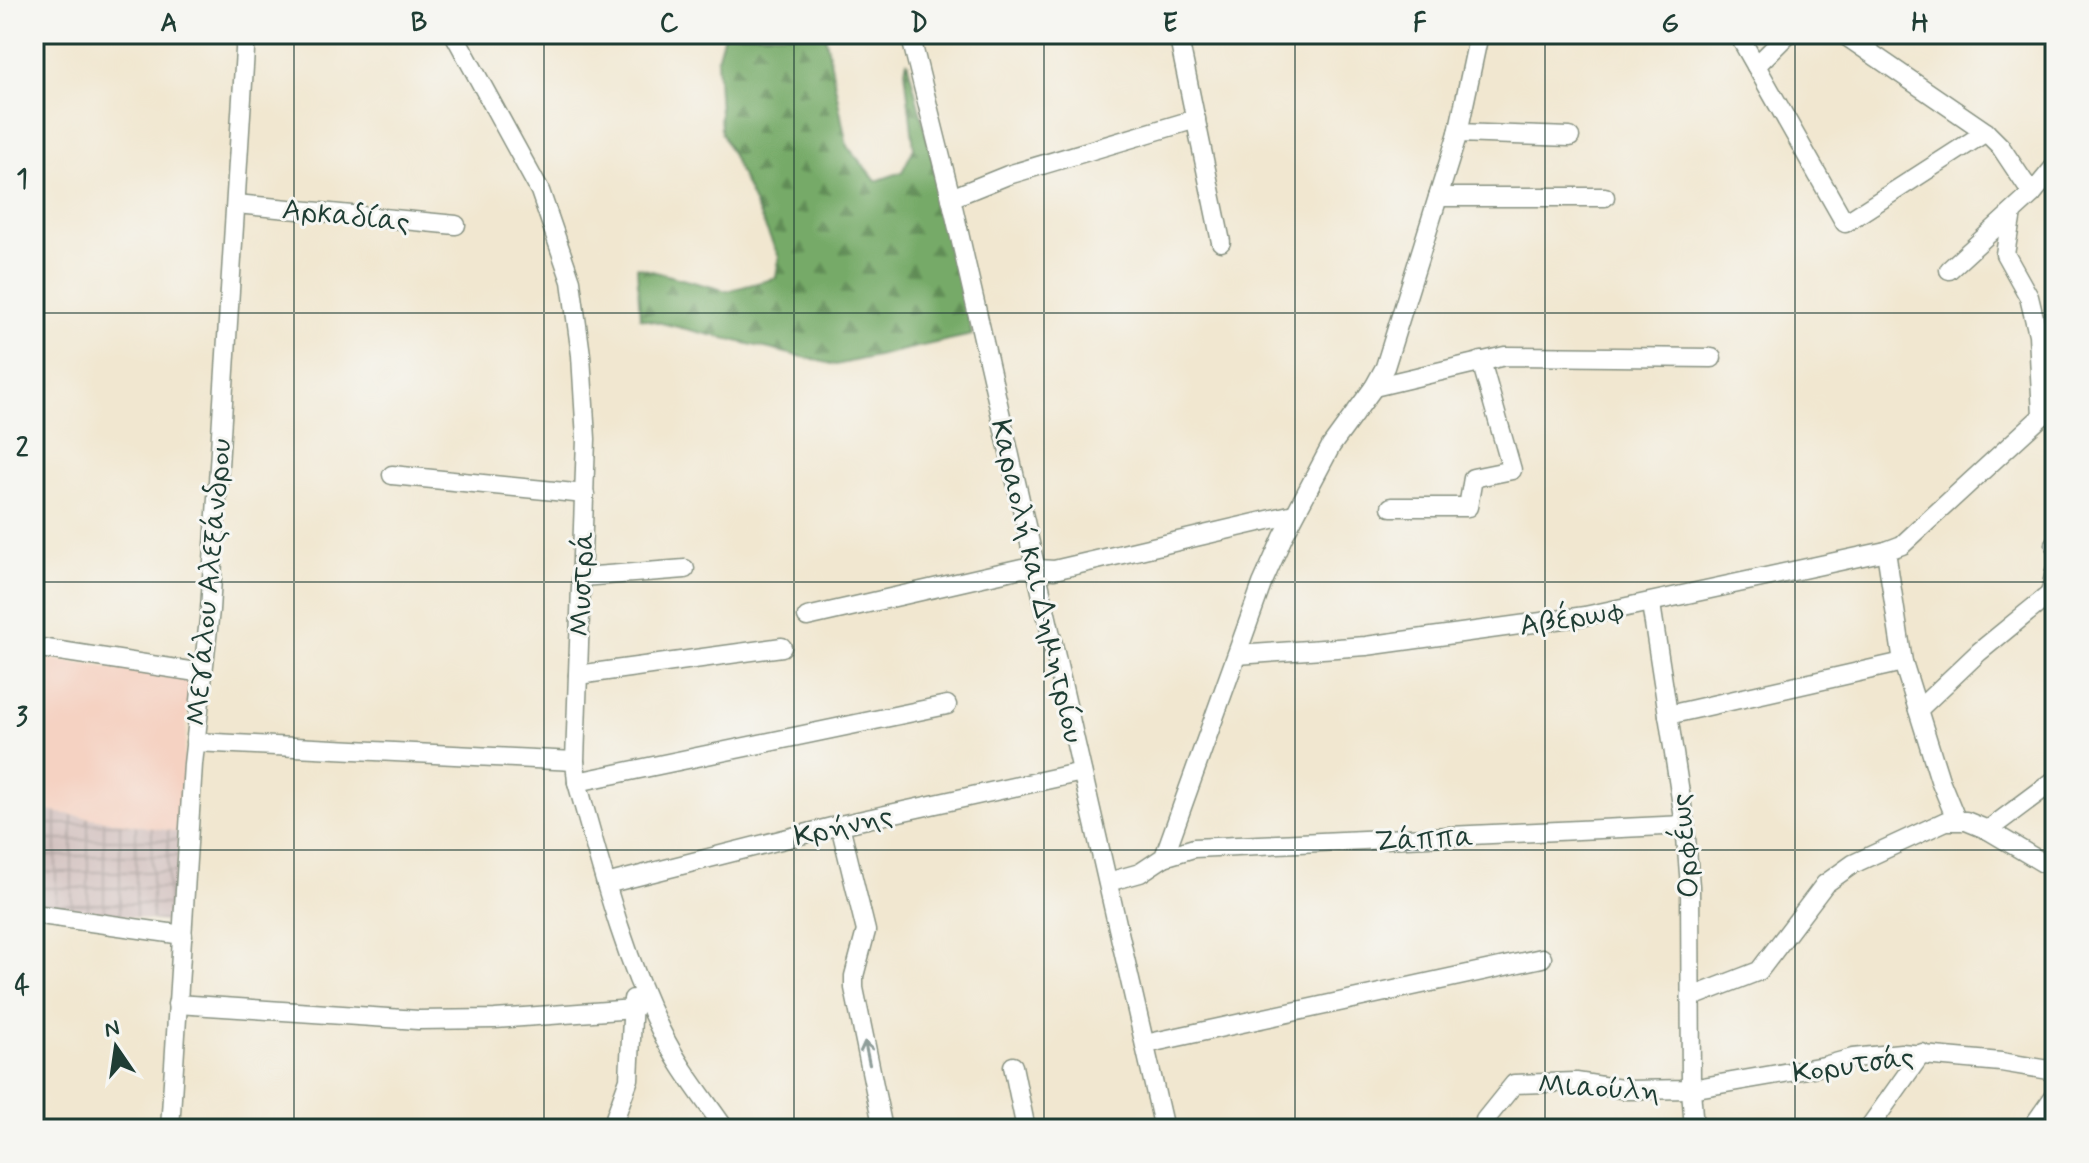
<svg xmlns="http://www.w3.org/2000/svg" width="2089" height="1163" font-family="Mynerve,sans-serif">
	<defs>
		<pattern id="industrial-grid" width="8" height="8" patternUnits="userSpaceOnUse" patternTransform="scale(2)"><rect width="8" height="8" fill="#d1bfbd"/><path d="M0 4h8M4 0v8" fill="none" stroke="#a99c9a"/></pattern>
		<pattern id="forest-firs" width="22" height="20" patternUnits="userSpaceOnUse" patternTransform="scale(2)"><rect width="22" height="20" fill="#76aa67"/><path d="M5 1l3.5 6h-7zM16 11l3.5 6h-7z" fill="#608c56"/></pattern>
	</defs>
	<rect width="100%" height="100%" fill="#f6f6f2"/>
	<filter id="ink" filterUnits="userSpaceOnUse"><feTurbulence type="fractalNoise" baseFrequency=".0125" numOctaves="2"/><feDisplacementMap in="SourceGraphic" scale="16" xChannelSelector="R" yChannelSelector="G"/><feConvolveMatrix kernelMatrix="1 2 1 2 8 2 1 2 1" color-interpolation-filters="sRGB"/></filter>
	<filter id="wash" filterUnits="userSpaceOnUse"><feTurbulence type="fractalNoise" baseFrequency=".006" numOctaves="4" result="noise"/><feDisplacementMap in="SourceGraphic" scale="32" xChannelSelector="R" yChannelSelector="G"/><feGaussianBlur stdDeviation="1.8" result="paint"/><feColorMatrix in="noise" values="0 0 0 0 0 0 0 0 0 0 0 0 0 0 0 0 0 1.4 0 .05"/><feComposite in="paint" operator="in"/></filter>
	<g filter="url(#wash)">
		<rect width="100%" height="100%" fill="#f1e7d0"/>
		<!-- built -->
		<path fill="#f5d2c2" d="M 34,657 L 190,679 L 179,832 L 34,809 Z"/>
		<!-- industrial -->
		<path fill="url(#industrial-grid)" d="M 34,809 L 179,832 L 176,924 L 34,902 Z"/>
		<!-- forest -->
		<path fill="url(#forest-firs)" stroke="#4a744e" stroke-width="2" d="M 724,34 L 825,34 L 847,146 L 876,181 L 902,172 L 914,148 L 905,70 L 907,61 L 944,203 L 972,335 L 836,365 L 640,318 L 637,267 L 727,291 L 776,278 L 779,257 L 721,132 L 717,59 Z"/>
	</g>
	<g filter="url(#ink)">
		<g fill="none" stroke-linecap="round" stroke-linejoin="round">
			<!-- street casing -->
			<g stroke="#889282" stroke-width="21">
				<g id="street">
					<path d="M 454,34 L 540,191 L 571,281 L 581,355 L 586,439 L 575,761 L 577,782 C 601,866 622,952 661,1031 C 678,1066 703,1097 725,1129"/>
					<path d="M 910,34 L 951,198 L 1164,1129"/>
					<path d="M 1178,34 L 1221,242"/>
					<path d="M 1738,34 L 1845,223 L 1986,132"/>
					<path d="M 1843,34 L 1986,132 L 2000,146 L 2032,194"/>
					<path d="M 1756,66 L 1788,34"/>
					<path d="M 1458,133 L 1479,34"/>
					<path d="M 1438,197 L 1605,197"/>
					<path d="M 951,198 L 1008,175 L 1196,119"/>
					<path d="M 236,204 L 456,225"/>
					<path d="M 2012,213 L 2005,254 L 2029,297 L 2038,334 L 2042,416"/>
					<path d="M 1949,270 L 2032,194 L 2055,166"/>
					<path d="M 1374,387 L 1505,356 L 1712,358"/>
					<path d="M 392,475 L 585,494"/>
					<path d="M 1391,507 L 1468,507 L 1473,478 L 1512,470 L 1481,361"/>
					<path d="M 2055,544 L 2055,546"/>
					<path d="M 1886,551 L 1903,662 L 1940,780 L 1956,819"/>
					<path d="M 582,577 L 685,569"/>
					<path d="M 807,617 L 1022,568 L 1054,570 L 1294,514"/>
					<path d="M 34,647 L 203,673"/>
					<path d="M 1237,655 L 1366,646 L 1585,616 L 1886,551 L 1902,545 L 1916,532 L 2055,404"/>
					<path d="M 578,675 L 782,647"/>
					<path d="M 1918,710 L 1979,652 L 2050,594 L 2055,571"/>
					<path d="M 1668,715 L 1903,662"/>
					<path d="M 195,742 L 575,761"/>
					<path d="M 577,782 L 947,705"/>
					<path d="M 840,825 L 866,931 L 854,976 L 854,988 L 883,1129"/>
					<path d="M 1988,830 L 2055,870"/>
					<path d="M 1164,857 L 1194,848 L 1685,825"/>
					<path d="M 1108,882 L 1140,873 L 1164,857 L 1262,584 L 1283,537 L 1331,446 L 1374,387 L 1385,367 L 1458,133 L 1570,137"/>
					<path d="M 606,884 L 840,825 L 1082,772"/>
					<path d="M 34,914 L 183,935"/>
					<path d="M 1692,997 L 1759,971 L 1825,884 L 1853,864 L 1946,821 L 1966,821 L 1988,830 L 2055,780"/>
					<path d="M 177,1004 L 418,1020 L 495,1019 L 634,1009"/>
					<path d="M 1145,1044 L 1542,958"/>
					<path d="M 1013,1066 L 1026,1129"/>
					<path d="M 170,1129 L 193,764 L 210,610 L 246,34"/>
					<path d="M 611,1129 L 629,1079 L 633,999"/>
					<path d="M 1485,1129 L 1485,1120 L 1514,1084 L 1576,1082 L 1628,1090 L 1691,1089 L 1690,886 L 1685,825 L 1651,604"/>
					<path d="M 1694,1129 L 1691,1089 L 1824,1066 L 1853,1058 L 1901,1053 L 2001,1062 L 2055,1071"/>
					<path d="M 1868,1129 L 1922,1053"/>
					<path d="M 2031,1129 L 2055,1095"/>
				</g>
			</g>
			<!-- street -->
			<use href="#street" stroke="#fff" stroke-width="18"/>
		</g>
		<!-- one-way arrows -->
		<defs><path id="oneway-shaft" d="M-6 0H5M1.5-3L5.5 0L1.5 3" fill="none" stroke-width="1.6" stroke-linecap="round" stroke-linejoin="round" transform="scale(2)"/></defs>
		<use stroke="#8f9e9a" href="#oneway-shaft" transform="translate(867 1053) rotate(-102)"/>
	</g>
	<!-- grid -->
	<path fill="none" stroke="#1f3d34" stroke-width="2" stroke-opacity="0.55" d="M 294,34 L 294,1129M 544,34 L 544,1129M 794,34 L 794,1129M 1044,34 L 1044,1129M 1295,34 L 1295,1129M 1545,34 L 1545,1129M 1795,34 L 1795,1129M 34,313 L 2055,313M 34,582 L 2055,582M 34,850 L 2055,850"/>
	<g text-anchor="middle" stroke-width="6" stroke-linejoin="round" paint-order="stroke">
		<!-- street labels -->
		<g font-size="30" fill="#1f3d34" stroke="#f6f6f2">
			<text transform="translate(346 215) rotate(6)" y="10">Αρκαδίας</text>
			<text transform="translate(1038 581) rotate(77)" y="10">Καραολή και Δημητρίου</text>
			<text transform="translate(208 582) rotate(-85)" y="10">Μεγάλου Αλεξάνδρου</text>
			<text transform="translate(581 584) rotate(-88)" y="10">Μυστρά</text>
			<text transform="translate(1572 617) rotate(-9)" y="10">Αβέρωφ</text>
			<text transform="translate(843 825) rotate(-13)" y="10">Κρήνης</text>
			<text transform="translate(1424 838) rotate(-3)" y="10">Ζάππα</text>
			<text transform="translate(1684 846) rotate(-95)" y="10">Ορφέως</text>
			<text transform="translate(1853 1064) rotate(-8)" y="10">Κορυτσάς</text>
			<text transform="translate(1599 1087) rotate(3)" y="10">Μιαούλη</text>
		</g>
	</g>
	<!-- margin -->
	<rect width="2089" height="1163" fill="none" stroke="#f6f6f2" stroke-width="88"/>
	<!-- north arrow -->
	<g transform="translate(116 1047) rotate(347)" stroke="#f6f6f2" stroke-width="6" paint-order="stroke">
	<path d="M0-6L14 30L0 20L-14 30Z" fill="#1f3d34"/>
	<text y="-12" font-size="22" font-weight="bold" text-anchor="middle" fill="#1f3d34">N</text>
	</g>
	<rect x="44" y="44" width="2001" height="1075" fill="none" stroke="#1f3d34" stroke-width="3"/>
	<g font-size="26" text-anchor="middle" font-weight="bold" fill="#1f3d34">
		<text x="169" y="31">A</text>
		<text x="419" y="31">B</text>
		<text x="669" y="31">C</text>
		<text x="919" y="31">D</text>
		<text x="1170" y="31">E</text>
		<text x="1420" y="31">F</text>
		<text x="1670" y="31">G</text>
		<text x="1920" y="31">H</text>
		<text x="22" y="187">1</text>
		<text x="22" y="456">2</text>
		<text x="22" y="725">3</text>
		<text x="22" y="994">4</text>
	</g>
</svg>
